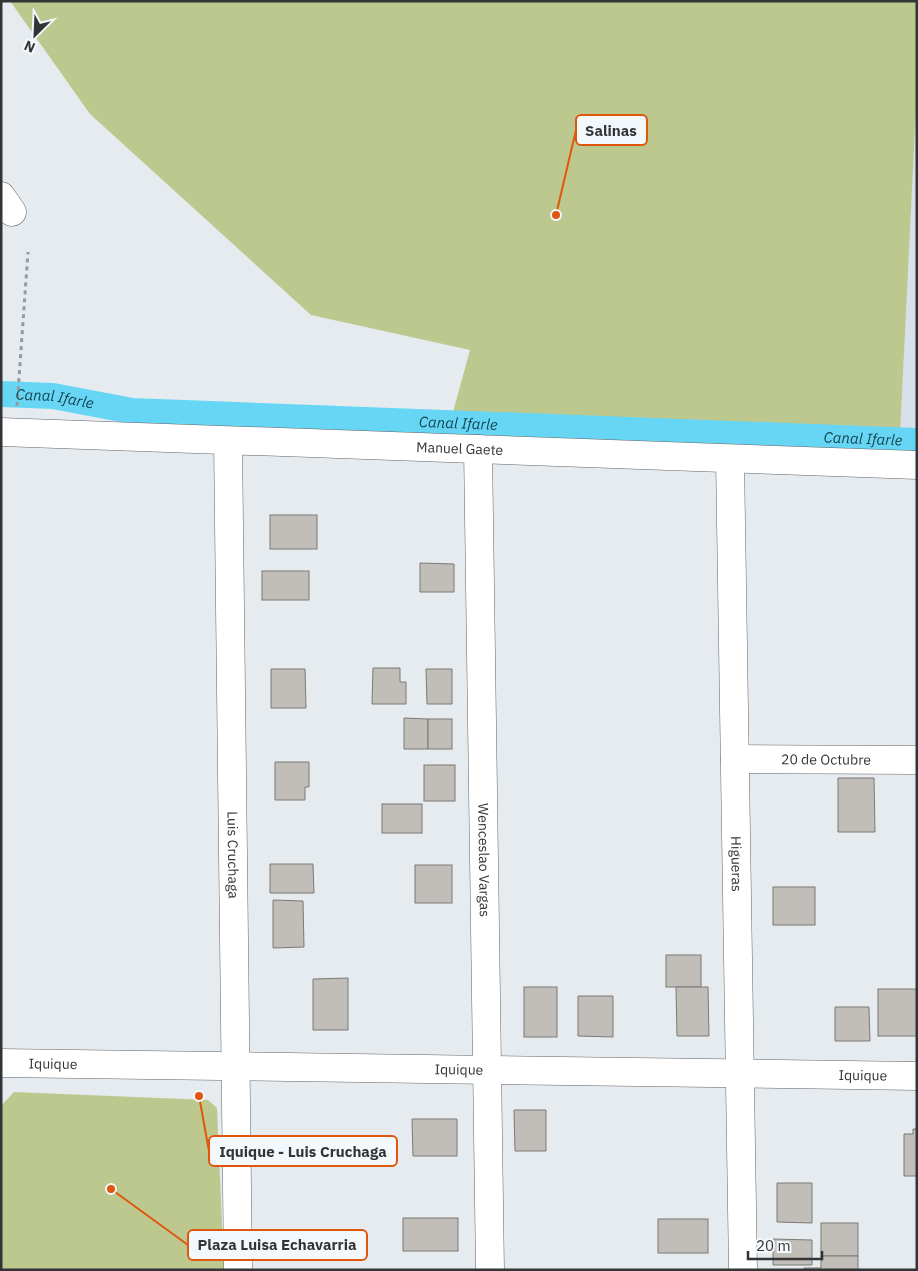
<svg xmlns="http://www.w3.org/2000/svg" width="918" height="1271" font-family="'IBM Plex Sans',sans-serif">
	<rect width="100%" height="100%" fill="#e6ebef"/>
	<!-- built -->
	<path fill="#d7e0eb" d="M 917,88 L 917,436 L 900,435 Z"/>
	<!-- green -->
	<g fill="#bdc88f">
		<path d="M 10,1 L 917,1 L 917,88 L 900,435 L 450,423 L 470,350 L 311,315 L 90,114 Z"/>
		<path d="M 14,1092 L 208,1100 L 217,1108 L 224,1270 L 1,1270 L 1,1106 Z"/>
	</g>
	<!-- water -->
	<path fill="#67d6f4" d="M 16,386 L 53,388 L 52,405 L 1,403 L 1,388 Z"/>
	<g fill="none" stroke-linecap="round" stroke-linejoin="round">
		<!-- canal -->
		<path stroke="#67d6f4" stroke-width="26" id="s1" d="M 1,394 L 53,396 L 132,411 L 917,441"/>
	</g>
	<!-- building -->
	<g fill="#c1bdb8" stroke="#7d7975">
		<rect x="270" y="515" width="47" height="34"/>
		<path d="M 420,563 L 454,564 L 454,592 L 420,592 Z"/>
		<rect x="262" y="571" width="47" height="29"/>
		<path d="M 373,668 L 400,668 L 400,682 L 406,682 L 406,704 L 372,704 Z"/>
		<path d="M 271,669 L 305,669 L 306,708 L 271,708 Z"/>
		<path d="M 426,669 L 452,669 L 452,704 L 427,704 Z"/>
		<path d="M 404,718 L 428,719 L 428,749 L 404,749 Z"/>
		<rect x="428" y="719" width="24" height="30"/>
		<path d="M 275,762 L 309,762 L 309,787 L 305,787 L 305,800 L 275,800 Z"/>
		<rect x="424" y="765" width="31" height="36"/>
		<path d="M 838,778 L 874,778 L 875,832 L 838,832 Z"/>
		<rect x="382" y="804" width="40" height="29"/>
		<path d="M 270,864 L 313,864 L 314,893 L 270,893 Z"/>
		<rect x="415" y="865" width="37" height="38"/>
		<rect x="773" y="887" width="42" height="38"/>
		<path d="M 273,900 L 303,901 L 304,947 L 273,948 Z"/>
		<rect x="666" y="955" width="35" height="32"/>
		<path d="M 348,978 L 348,1030 L 313,1030 L 313,979 Z"/>
		<rect x="524" y="987" width="33" height="50"/>
		<path d="M 676,987 L 708,987 L 709,1036 L 677,1036 Z"/>
		<rect x="878" y="989" width="39" height="47"/>
		<path d="M 578,996 L 613,996 L 613,1037 L 578,1036 Z"/>
		<path d="M 835,1007 L 869,1007 L 870,1041 L 835,1041 Z"/>
		<path d="M 514,1110 L 546,1110 L 546,1151 L 515,1151 Z"/>
		<path d="M 412,1119 L 457,1119 L 457,1156 L 413,1156 Z"/>
		<path d="M 913,1129 L 917,1129 L 917,1176 L 904,1176 L 904,1134 L 913,1134 Z"/>
		<path d="M 777,1183 L 812,1183 L 812,1223 L 777,1222 Z"/>
		<rect x="403" y="1218" width="55" height="33"/>
		<rect x="658" y="1219" width="50" height="34"/>
		<rect x="821" y="1223" width="37" height="33"/>
		<path d="M 773,1239 L 812,1240 L 812,1265 L 773,1265 Z"/>
		<path d="M 821,1256 L 858,1256 L 858,1270 L 804,1270 L 804,1268 L 821,1268 Z"/>
	</g>
	<g fill="none" stroke-linecap="round" stroke-linejoin="round">
		<!-- minor casing -->
		<g stroke="#606468" stroke-width="29">
			<g id="minor">
				<path d="M 1,196 L 12,212"/>
				<path id="s2" d="M 1,432 L 917,465"/>
				<path id="s3" d="M 228,441 L 238,1270"/>
				<path id="s4" d="M 478,449 L 490,1270"/>
				<path id="s5" d="M 730,459 L 743,1270"/>
				<path id="s6" d="M 735,759 L 917,760"/>
				<path id="s7" d="M 1,1063 L 917,1076"/>
			</g>
		</g>
		<!-- path -->
		<path stroke="#969a9d" stroke-width="3" stroke-dasharray="4 4" stroke-linecap="butt" d="M 17,406 L 28,252"/>
		<!-- minor -->
		<use href="#minor" stroke="#fff" stroke-width="28"/>
	</g>
	<g text-anchor="middle" stroke-width="4" stroke-linejoin="round" paint-order="stroke">
		<!-- street labels -->
		<g font-size="14" fill="#333436" stroke="#f3f8fd">
			<text dy="5" stroke="none"><textPath href="#s2" startOffset="459">Manuel Gaete</textPath></text>
			<text dy="5" stroke="none"><textPath href="#s6" startOffset="91">20 de Octubre</textPath></text>
			<text dy="5" stroke="none"><textPath href="#s3" startOffset="414">Luis Cruchaga</textPath></text>
			<text dy="5" stroke="none"><textPath href="#s4" startOffset="411">Wenceslao Vargas</textPath></text>
			<text dy="5" stroke="none"><textPath href="#s5" startOffset="405">Higueras</textPath></text>
			<text dy="5" stroke="none"><textPath href="#s7" startOffset="52">Iquique</textPath></text>
			<text dy="5" stroke="none"><textPath href="#s7" startOffset="458">Iquique</textPath></text>
			<text dy="5" stroke="none"><textPath href="#s7" startOffset="862">Iquique</textPath></text>
		</g>
		<!-- water labels -->
		<g font-size="15" font-style="italic" fill="#134551" stroke="#f3f8fd">
			<text dy="5" stroke="none"><textPath href="#s1" startOffset="54">Canal Ifarle</textPath></text>
			<text dy="5" stroke="none"><textPath href="#s1" startOffset="459">Canal Ifarle</textPath></text>
			<text dy="5" stroke="none"><textPath href="#s1" startOffset="864">Canal Ifarle</textPath></text>
		</g>
	</g>
	<!-- callouts -->
	<path fill="none" stroke="#df570e" stroke-width="2" d="M556 215L576 130M199 1096L209 1151M111 1189L188 1245"/>
	<g fill="#df570e" stroke="#f3f8fd" stroke-width="2">
		<circle cx="556" cy="215" r="5"/>
		<circle cx="199" cy="1096" r="5"/>
		<circle cx="111" cy="1189" r="5"/>
	</g>
	<g fill="#f3f8fd" stroke="#df570e" stroke-width="2">
		<rect x="576" y="115" width="71" height="30" rx="5"/>
		<rect x="209" y="1136" width="188" height="30" rx="5"/>
		<rect x="188" y="1230" width="179" height="30" rx="5"/>
	</g>
	<g font-size="15" text-anchor="middle" font-weight="bold" fill="#333436">
		<text x="611" y="136">Salinas</text>
		<text x="303" y="1157">Iquique - Luis Cruchaga</text>
		<text x="277" y="1250">Plaza Luisa Echavarria</text>
	</g>
	<!-- border -->
	<rect width="918" height="1271" fill="none" stroke="#333436" stroke-width="5"/>
	<!-- north arrow -->
	<g transform="translate(35 35) rotate(204)" stroke="#f3f8fd" stroke-width="4" paint-order="stroke">
	<path d="M0-4L9 19L0 12L-9 19Z" fill="#333436"/>
	<text y="-8" font-size="14" font-weight="bold" text-anchor="middle" fill="#333436">N</text>
	</g>
	<!-- scale -->
	<path d="M748 1251v8h74v-8" fill="none" stroke="#333436" stroke-width="2.5"/>
	<text x="756" y="1251" font-size="15" fill="#333436" stroke="#f3f8fd" stroke-width="4" paint-order="stroke">20 m</text>
</svg>
